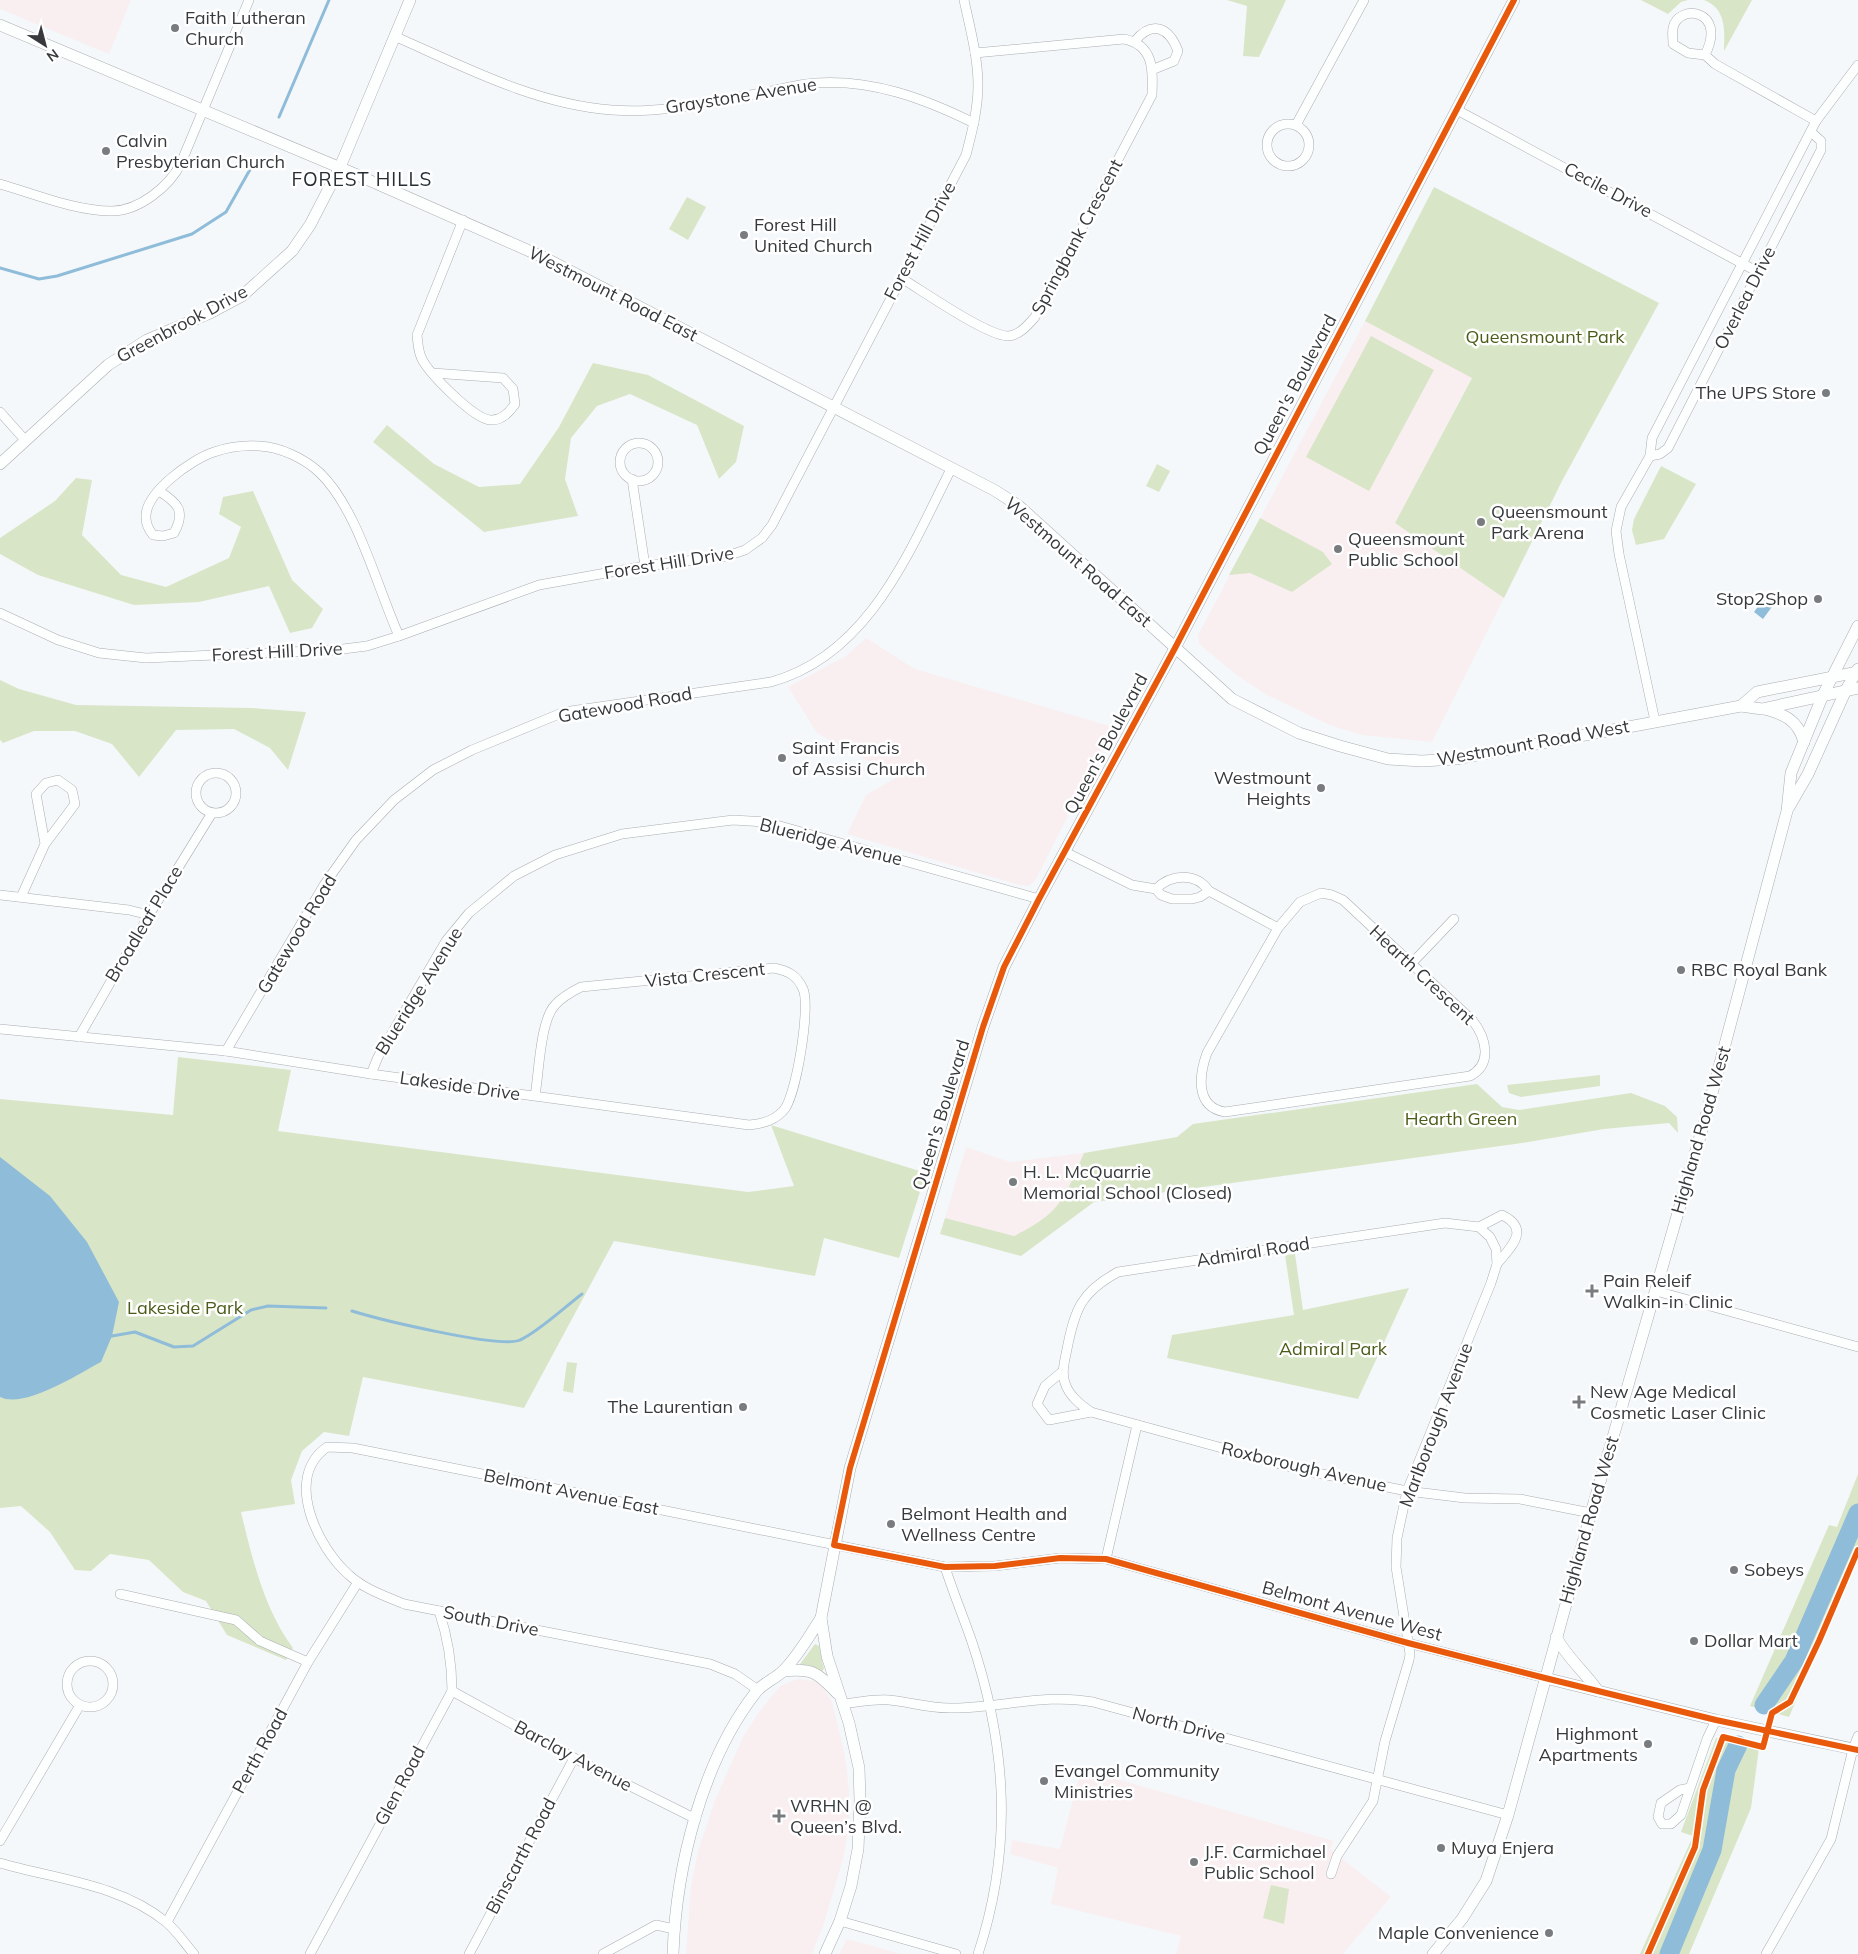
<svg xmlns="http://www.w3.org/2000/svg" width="1858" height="1954" font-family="Mulish,sans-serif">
	<rect width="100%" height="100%" fill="#f4f8fb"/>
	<!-- education -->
	<g fill="#f9eff1">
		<path d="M 0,0 L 131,0 L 109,54 L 0,9 Z"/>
		<path d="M 1365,321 L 1472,377 L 1395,523 L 1504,598 L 1432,742 L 1362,735 L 1332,726 L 1267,695 L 1238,676 L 1199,644 L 1198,635 Z"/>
		<path d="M 866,638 L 915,669 L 1113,727 L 1036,879 L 1029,886 L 1019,885 L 847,834 L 866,795 L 897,777 L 817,733 L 788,687 L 846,656 Z"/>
		<path d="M 966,1147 L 1010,1162 L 1084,1153 L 1062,1202 L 1042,1221 L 1014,1236 L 945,1218 Z"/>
		<path d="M 797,1679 L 815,1681 L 822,1686 L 832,1702 L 845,1755 L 849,1790 L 849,1825 L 843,1860 L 823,1926 L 812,1954 L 686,1954 L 691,1885 L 698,1851 L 715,1800 L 743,1737 L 759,1712 L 780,1686 Z"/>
		<path d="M 1081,1769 L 1334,1841 L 1330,1849 L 1391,1897 L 1343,1954 L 1176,1954 L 1181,1936 L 1051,1904 L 1058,1868 L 1010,1854 L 1012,1840 L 1060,1849 Z"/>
		<path d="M 847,1939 L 901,1954 L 839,1954 Z"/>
	</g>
	<!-- green -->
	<g fill="#d9e5c7">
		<path d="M 1227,0 L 1286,0 L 1259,57 L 1243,56 L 1247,6 Z"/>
		<path d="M 1641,0 L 1688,0 L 1681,2 L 1668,14 Z"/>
		<path d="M 1704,0 L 1752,0 L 1724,51 C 1725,31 1726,8 1704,0 Z"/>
		<path d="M 1434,187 L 1659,303 L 1562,481 L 1504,598 L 1395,523 L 1472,378 L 1365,321 Z"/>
		<path d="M 687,197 L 706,207 L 688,240 L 669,229 Z"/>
		<path d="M 1371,336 L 1434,370 L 1369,491 L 1306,457 Z"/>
		<path d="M 593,363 L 648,375 L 744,426 L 736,462 L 719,479 L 697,425 L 630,394 L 597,406 L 571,438 L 565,479 L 578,516 L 484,532 L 373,442 L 387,425 L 434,464 L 479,487 L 520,484 L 559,427 Z"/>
		<path d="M 1157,464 L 1170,471 L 1159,492 L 1146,486 Z"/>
		<path d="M 1661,466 L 1696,484 L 1664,539 L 1636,545 L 1632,530 L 1634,519 Z"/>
		<path d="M 76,478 L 92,480 L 82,535 L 121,575 L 166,587 L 229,558 L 241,527 L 219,514 L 223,497 L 253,491 L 292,580 L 323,609 L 312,628 L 290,633 L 269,586 L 199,602 L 134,605 L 38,575 L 0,554 L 0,538 L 55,501 Z"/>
		<path d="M 1260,518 L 1323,552 L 1332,564 L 1292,592 L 1250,573 L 1229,575 Z"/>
		<path d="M 0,680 L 19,689 L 76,705 L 251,708 L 306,712 L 288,770 L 270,748 L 234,729 L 176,730 L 139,777 L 112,744 L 75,731 L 34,731 L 3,743 L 0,740 Z"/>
		<path d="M 178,1057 L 291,1070 L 278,1131 L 748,1192 L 794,1186 L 771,1125 L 926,1173 L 899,1258 L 824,1238 L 815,1276 L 614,1241 L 524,1408 L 363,1377 L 349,1436 L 324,1432 L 302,1451 L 291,1480 L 295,1504 L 241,1512 C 252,1558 264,1609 293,1648 L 286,1660 L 227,1635 L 206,1601 L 183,1592 L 149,1560 L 110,1554 L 91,1571 L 75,1570 L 50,1532 L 21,1506 L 0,1508 L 0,1099 L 173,1115 Z"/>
		<path d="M 1600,1075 L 1600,1086 L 1521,1097 L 1509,1093 L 1507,1085 Z"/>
		<path d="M 1477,1084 L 1502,1107 L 1519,1110 L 1631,1093 L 1665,1106 L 1677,1117 L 1678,1133 L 1669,1123 L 1604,1129 L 1522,1143 L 1094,1202 L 1021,1256 L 940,1234 L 945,1218 L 1014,1236 C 1062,1212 1063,1200 1084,1153 L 1177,1137 L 1193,1124 Z"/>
		<path d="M 1295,1254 L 1303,1310 L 1409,1288 L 1358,1399 L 1167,1358 L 1172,1335 L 1294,1315 L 1285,1255 Z"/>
		<path d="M 567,1362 L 577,1363 L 573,1393 L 563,1391 Z"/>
		<path d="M 1858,1474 L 1858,1558 L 1789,1717 L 1750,1706 L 1829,1525 L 1837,1527 Z"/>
		<path d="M 815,1644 L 819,1646 L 824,1669 L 822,1671 L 800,1664 Z"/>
		<path d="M 1716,1738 L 1759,1748 L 1751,1808 L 1689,1954 L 1640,1954 L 1693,1836 L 1681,1832 Z"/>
		<path d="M 1271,1885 L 1289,1889 L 1284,1924 L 1263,1918 Z"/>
	</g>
	<!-- water -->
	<g fill="#8fbcd9">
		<path d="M 1765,597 L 1774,604 L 1763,619 L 1754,612 Z"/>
		<path d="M 0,1157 L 50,1196 L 87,1242 L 119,1302 L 112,1336 L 101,1362 C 78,1374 25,1409 0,1397 Z"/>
	</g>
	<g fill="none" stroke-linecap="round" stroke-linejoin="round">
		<!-- stream -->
		<g stroke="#8fbcd9" stroke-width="3">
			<path d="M 279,117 L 329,0"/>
			<path d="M 0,268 L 39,279 L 57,276 L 192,234 L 226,212 L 256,159"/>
			<path d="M 352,1311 C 378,1319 500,1349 520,1340 C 537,1333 566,1306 582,1294"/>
			<path d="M 112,1336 L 135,1332 L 174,1347 L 193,1346 L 251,1310 L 268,1306 L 326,1308"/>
		</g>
		<!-- river -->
		<g stroke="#8fbcd9" stroke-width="19">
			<path d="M 1764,1705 L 1794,1661 L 1858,1513"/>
			<path d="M 1669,1954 L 1712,1850 L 1726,1770 L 1738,1745"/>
		</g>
		<!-- street casing -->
		<g stroke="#abaeb1" stroke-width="10">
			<g id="street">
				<path d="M 394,36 C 465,67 534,104 612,110 C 664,114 715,101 766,92 C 782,89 799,84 815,83 C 872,79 923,98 974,123"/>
				<path d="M 1135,41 C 1152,20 1169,27 1178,51 L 1174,61 L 1154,69"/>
				<path d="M 1705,55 C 1728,9 1678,3 1673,28 C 1672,33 1673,39 1673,44 L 1688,53 L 1705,55 L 1715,64 L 1816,121"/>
				<path d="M 1457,110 L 1758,272"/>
				<circle cx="1288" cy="145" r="21"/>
				<path d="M 1296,125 L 1364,0"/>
				<path d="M 0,184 C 35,194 75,211 112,211 C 139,211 170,186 181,163 L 249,0"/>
				<path d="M 901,278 C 923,291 984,334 1007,336 C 1019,336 1028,325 1035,317 L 1152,95 C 1153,70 1154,45 1124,39 L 975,53"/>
				<path d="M 433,373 L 503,378 L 513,389 L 515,404 C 509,413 501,421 490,420 C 473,418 432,376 423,361 C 418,353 418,344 417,335 L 463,220"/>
				<path d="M 0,412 L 25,440"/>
				<circle cx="639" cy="462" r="19"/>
				<path d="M 1650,456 L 1660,454 L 1668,448 L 1821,150 L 1821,141 L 1811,132"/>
				<path d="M 632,479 L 645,566"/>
				<path d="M 159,491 C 178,503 186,511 174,533 L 163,536 L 153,535 C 149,530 146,525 146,518 C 144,493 192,459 214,452 C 228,447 244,445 259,446 C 280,447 304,458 320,473 C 358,510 377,587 399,636"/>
				<path d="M 0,613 L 58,640 L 99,653 L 146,658 L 335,650 L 367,646 L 399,636 L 539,585 L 645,566 L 727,556 L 745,550 L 762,538 L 772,525 L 966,155 C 972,132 978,109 978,85 C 978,57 970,28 964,0"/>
				<path d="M 1655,721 L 1619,554 L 1616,531 L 1621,507 L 1650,456 L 1652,438 L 1816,121 L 1858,65"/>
				<circle cx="216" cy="793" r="20"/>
				<path d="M 1065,852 L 1132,885 L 1156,889 L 1161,895 L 1172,899 L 1192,899 L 1200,897 L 1209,891"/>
				<path d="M 1156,889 C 1171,874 1196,872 1209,891 L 1278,928"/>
				<path d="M 1321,893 L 1332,895 L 1343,900 L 1473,1021 C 1486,1038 1493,1064 1470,1076 L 1225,1112 C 1195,1107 1199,1075 1207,1053 L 1278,928 L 1300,902 Z"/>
				<path d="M 0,895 L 129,910 L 149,915"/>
				<path d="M 21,897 L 45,844 L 75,804 L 72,790 L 58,780 L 46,783 L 36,794 L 45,844"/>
				<path d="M 1411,964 L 1454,919"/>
				<path d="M 0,1029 L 226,1051 L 371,1074 L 749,1125 C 762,1124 774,1121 783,1111 C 796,1099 811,1005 803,989 C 797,975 788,971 774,968 L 581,987 C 571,992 562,997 555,1005 C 540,1021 539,1073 535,1096"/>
				<path d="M 79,1037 L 149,915 L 212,813"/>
				<path d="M 226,1051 L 324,885 L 356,840 L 394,800 L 433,770 L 472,750 L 564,712 L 771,682 C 869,655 909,552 951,469"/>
				<path d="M 371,1074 L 378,1057 L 446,941 L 469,913 L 514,876 L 555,855 L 622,834 L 733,820 L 766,822 L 1039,899"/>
				<path d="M 1479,1227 L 1502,1215 C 1531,1229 1511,1247 1497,1264"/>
				<path d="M 1656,1291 L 1858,1347"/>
				<path d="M 1063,1371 L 1045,1386 L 1037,1404 L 1049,1420 L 1091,1412"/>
				<path d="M 1106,1559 L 1137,1425"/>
				<path d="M 945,1567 C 953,1592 963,1616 972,1642 C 1007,1747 1013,1848 978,1954"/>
				<path d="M 120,1594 L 236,1620 L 260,1641 L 308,1662"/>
				<circle cx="90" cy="1684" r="23"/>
				<path d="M 758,1690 L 735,1674 L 710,1664 L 404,1604 C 385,1596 364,1589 349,1575 C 318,1548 283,1478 327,1447 L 353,1448 L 945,1567 L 995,1566 L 1060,1558 L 1106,1559 L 1408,1643 L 1545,1678"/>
				<path d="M 452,1691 L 574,1758 L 696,1819"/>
				<path d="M 844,1704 C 858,1702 875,1699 889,1700 C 910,1702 932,1709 953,1708 C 1001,1708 1046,1693 1093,1702 L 1508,1815"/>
				<path d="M 1690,1788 L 1680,1790 L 1661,1803 L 1658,1817 L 1662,1824 L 1671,1824 L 1681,1815 L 1707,1739 L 1716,1720"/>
				<path d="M 0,1841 L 80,1705"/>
				<path d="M 0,1863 C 55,1879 120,1884 166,1922 C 177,1931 185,1944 194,1954"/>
				<path d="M 1331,1874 L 1337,1856 L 1373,1801 L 1385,1741 L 1409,1660 L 1410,1654 L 1396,1567 L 1397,1538 L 1407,1491 L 1491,1283 L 1497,1264 L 1496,1249 L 1490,1237 L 1479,1227 L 1445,1223 L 1118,1272 C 1081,1292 1075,1309 1067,1349 C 1065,1360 1061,1372 1065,1383 C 1069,1396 1081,1405 1091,1412 L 1302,1470 L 1407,1491 L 1465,1498 L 1520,1499 L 1591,1513"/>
				<path d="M 840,1921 L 956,1954"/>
				<path d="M 167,1922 L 308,1662 L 358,1582"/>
				<path d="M 310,1954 L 452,1691 C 452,1663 448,1638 439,1611"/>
				<path d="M 469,1954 L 574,1758"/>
				<path d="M 603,1954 L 656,1925 L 674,1929"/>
				<path d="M 1766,1954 L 1831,1839 L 1853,1749 L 1858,1736"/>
			</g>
		</g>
		<!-- secondary casing -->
		<g stroke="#abaeb1" stroke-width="12">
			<g id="secondary">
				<path d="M 0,25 L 355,174 L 543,257 L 994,490 L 1019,506 L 1232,699 L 1299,733 L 1340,746 L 1388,759 L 1422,761 L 1456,759 L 1741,706 L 1762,709 L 1858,688"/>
				<path d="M 0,464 L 108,365 L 147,340 L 210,313 L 242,296 L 292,251 L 310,225 L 340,167 L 410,0"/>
				<path d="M 1741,706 L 1757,692 L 1858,672"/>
				<path d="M 1764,709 C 1784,714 1798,720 1804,742"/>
				<path d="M 1789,807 L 1808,774 L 1846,690 L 1858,669"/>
				<path d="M 1556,1637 C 1568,1659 1584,1671 1598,1691"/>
				<path d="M 783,1671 C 812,1668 817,1672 837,1693"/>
				<path d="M 1545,1678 L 1716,1720 L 1858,1750"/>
				<path d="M 673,1954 C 676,1867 702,1761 756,1692 C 763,1683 775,1679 783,1671 C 799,1655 809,1636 821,1618"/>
				<path d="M 825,1954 L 840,1921 L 851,1886 L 858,1849 L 860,1800 L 859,1768 L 849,1723 L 827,1656 L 821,1618 L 850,1468 L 983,1027 L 1004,967 L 1039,899 L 1175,648 L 1514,0"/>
				<path d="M 1433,1954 L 1462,1919 L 1486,1881 L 1508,1815 L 1591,1513 L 1706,1116 L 1787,811 L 1791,773 L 1823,695 L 1858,626"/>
			</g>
		</g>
		<!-- street -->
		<use href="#street" stroke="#fdfefe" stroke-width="9"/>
		<!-- secondary -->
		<use href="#secondary" stroke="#fdfefe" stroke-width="11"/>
		<!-- cycleway casing -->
		<g stroke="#fff" stroke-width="9">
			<g id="cycleway">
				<path d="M 1514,0 L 1175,648 L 1039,899 L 1004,967 L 983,1027 L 850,1468 L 834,1545 L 945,1567 L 995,1566 L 1060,1558 L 1106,1559 L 1408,1643 L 1545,1678 L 1716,1720 L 1858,1750"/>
				<path d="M 1648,1954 L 1695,1847 L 1703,1790 L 1723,1737 L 1763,1747 L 1772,1713 L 1790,1702 L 1819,1641 L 1858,1550"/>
			</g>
		</g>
		<!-- cycleway -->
		<use href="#cycleway" stroke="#e8590c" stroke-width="6"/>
	</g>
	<!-- markers -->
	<g fill="#787c7f" stroke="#fff" stroke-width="2">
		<circle cx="175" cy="28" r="5"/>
		<circle cx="106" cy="151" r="5"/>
		<circle cx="744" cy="235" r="5"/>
		<circle cx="1826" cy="393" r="5"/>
		<circle cx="1481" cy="522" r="5"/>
		<circle cx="1338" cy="549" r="5"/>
		<circle cx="1818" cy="599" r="5"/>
		<circle cx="782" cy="758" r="5"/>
		<circle cx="1321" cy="788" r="5"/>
		<circle cx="1681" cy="970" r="5"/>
		<circle cx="1013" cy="1182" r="5"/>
		<path d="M1589.5 1283.5h5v5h5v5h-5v5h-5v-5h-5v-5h5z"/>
		<path d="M1576.5 1394.5h5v5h5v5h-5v5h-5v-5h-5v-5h5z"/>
		<circle cx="743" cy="1407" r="5"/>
		<circle cx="891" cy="1524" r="5"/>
		<circle cx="1734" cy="1570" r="5"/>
		<circle cx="1694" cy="1641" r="5"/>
		<circle cx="1648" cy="1744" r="5"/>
		<circle cx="1044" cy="1781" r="5"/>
		<path d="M776.5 1808.5h5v5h5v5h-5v5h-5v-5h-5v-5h5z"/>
		<circle cx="1441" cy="1848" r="5"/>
		<circle cx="1194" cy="1862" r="5"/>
		<circle cx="1549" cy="1933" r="5"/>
	</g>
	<g text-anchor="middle" stroke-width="5" stroke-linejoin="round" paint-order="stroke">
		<!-- poi labels -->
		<g font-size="18" fill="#363a3c" stroke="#fff" text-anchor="start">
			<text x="185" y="24">Faith Lutheran<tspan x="185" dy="21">Church</tspan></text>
			<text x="116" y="147">Calvin<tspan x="116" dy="21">Presbyterian Church</tspan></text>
			<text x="754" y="231">Forest Hill<tspan x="754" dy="21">United Church</tspan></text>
			<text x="1816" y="399" text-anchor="end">The UPS Store</text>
			<text x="1491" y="518">Queensmount<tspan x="1491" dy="21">Park Arena</tspan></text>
			<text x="1348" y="545">Queensmount<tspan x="1348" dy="21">Public School</tspan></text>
			<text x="1808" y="605" text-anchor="end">Stop2Shop</text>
			<text x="792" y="754">Saint Francis<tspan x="792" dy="21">of Assisi Church</tspan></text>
			<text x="1311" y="784" text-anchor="end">Westmount<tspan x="1311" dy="21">Heights</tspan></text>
			<text x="1691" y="976">RBC Royal Bank</text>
			<text x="1023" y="1178">H. L. McQuarrie<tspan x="1023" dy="21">Memorial School (Closed)</tspan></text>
			<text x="1603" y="1287">Pain Releif<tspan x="1603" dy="21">Walkin-in Clinic</tspan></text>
			<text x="1590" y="1398">New Age Medical<tspan x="1590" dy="21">Cosmetic Laser Clinic</tspan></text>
			<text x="733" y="1413" text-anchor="end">The Laurentian</text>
			<text x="901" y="1520">Belmont Health and<tspan x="901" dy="21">Wellness Centre</tspan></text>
			<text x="1744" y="1576">Sobeys</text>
			<text x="1704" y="1647">Dollar Mart</text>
			<text x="1638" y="1740" text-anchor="end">Highmont<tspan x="1638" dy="21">Apartments</tspan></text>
			<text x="1054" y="1777">Evangel Community<tspan x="1054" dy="21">Ministries</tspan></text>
			<text x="790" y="1812">WRHN @<tspan x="790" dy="21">Queen’s Blvd.</tspan></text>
			<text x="1451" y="1854">Muya Enjera</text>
			<text x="1204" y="1858">J.F. Carmichael<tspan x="1204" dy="21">Public School</tspan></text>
			<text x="1539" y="1939" text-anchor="end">Maple Convenience</text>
		</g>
		<!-- street labels -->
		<g font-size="18" fill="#363a3c" stroke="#fff">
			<text transform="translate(741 96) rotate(-9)" y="6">Graystone Avenue</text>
			<text transform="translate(1608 190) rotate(28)" y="6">Cecile Drive</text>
			<text transform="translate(1077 237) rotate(-62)" y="6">Springbank Crescent</text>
			<text transform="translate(920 241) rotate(-62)" y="6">Forest Hill Drive</text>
			<text transform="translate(613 294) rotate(27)" y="6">Westmount Road East</text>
			<text transform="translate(1745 298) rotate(-63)" y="6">Overlea Drive</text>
			<text transform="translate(182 324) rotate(-28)" y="6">Greenbrook Drive</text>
			<text transform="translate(1295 385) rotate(-62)" y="6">Queen's Boulevard</text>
			<text transform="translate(1078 562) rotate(41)" y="6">Westmount Road East</text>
			<text transform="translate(669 563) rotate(-9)" y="6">Forest Hill Drive</text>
			<text transform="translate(277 652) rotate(-3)" y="6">Forest Hill Drive</text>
			<text transform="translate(625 705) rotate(-10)" y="6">Gatewood Road</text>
			<text transform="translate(1533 743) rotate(-10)" y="6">Westmount Road West</text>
			<text transform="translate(1106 744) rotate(-62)" y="6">Queen's Boulevard</text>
			<text transform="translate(831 842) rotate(14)" y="6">Blueridge Avenue</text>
			<text transform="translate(144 924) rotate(-59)" y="6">Broadleaf Place</text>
			<text transform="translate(297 934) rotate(-59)" y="6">Gatewood Road</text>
			<text transform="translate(705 975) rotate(-6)" y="6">Vista Crescent</text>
			<text transform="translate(1422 975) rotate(43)" y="6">Hearth Crescent</text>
			<text transform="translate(419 991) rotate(-58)" y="6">Blueridge Avenue</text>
			<text transform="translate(460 1086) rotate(8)" y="6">Lakeside Drive</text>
			<text transform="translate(941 1115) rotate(-73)" y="6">Queen's Boulevard</text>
			<text transform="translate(1701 1130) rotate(-74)" y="6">Highland Road West</text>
			<text transform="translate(1253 1252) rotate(-9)" y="6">Admiral Road</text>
			<text transform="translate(1436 1425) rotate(-69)" y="6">Marlborough Avenue</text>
			<text transform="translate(1304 1467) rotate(13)" y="6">Roxborough Avenue</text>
			<text transform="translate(571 1492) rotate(11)" y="6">Belmont Avenue East</text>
			<text transform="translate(1589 1520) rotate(-74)" y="6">Highland Road West</text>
			<text transform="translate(1352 1611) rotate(15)" y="6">Belmont Avenue West</text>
			<text transform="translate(491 1621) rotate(11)" y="6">South Drive</text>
			<text transform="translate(1179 1725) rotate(15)" y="6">North Drive</text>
			<text transform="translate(260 1751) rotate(-61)" y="6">Perth Road</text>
			<text transform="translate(573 1756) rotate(28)" y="6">Barclay Avenue</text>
			<text transform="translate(400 1786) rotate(-62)" y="6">Glen Road</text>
			<text transform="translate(521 1856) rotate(-62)" y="6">Binscarth Road</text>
		</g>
		<!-- park labels -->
		<g font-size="18" fill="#4b5c19" stroke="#fff">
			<text x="1545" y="343">Queensmount Park</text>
			<text x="1461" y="1125">Hearth Green</text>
			<text x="185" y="1314">Lakeside Park</text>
			<text x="1333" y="1355">Admiral Park</text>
		</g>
		<!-- neighbourhood labels -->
		<g font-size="19" letter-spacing="1" fill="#282f34" stroke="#fff">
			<text x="362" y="186">FOREST HILLS</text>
		</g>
	</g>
	<!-- north arrow -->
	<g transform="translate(45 45) rotate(144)" stroke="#ffffff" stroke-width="4" paint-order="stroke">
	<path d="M0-4L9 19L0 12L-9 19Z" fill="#363a3c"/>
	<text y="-8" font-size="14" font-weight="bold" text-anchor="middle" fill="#363a3c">N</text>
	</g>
</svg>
